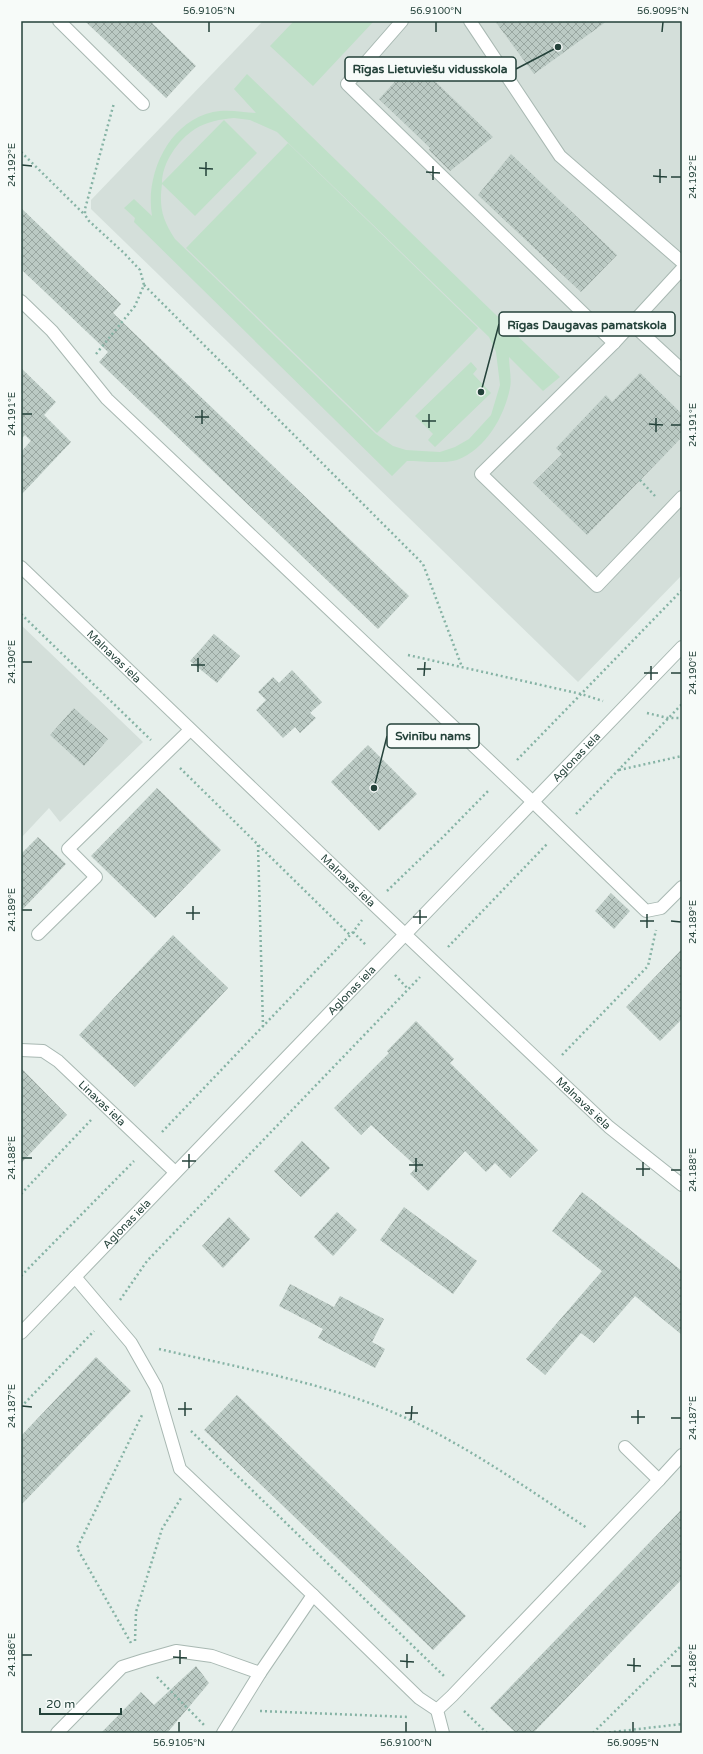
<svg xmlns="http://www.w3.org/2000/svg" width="703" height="1754" font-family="'Varela Round',sans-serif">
	<defs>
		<pattern id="building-cross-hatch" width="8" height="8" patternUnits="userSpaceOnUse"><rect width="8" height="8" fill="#bbcac4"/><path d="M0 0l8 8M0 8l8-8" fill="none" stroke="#98a6a0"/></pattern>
	</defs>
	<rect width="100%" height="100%" fill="#e6efeb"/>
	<!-- built -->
	<g fill="#d4dfda">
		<path d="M 263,21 L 682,21 L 682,575 L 578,682 L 91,209 L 91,200 Z"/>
		<path d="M 21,625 L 143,742 L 60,822 L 49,808 L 21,838 Z"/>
	</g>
	<!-- green -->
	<g fill="#bfe0c8" fill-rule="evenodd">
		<path d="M 294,21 L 374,21 L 313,86 L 270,46 Z"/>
		<path d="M 247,74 L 560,377 L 543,391 L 509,357 C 509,367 512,379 510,388 C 504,417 486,449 457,460 C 443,464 421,461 407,461 L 392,476 L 134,222 L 135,218 L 124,208 L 134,199 L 152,216 C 145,175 168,122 213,112 C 227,109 242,112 256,113 L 234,89 ZM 234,118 L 250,120 L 277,132 L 489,337 L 496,352 L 500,385 L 491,415 L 469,439 L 455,447 L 440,452 L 422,451 L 406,450 L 393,446 L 376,434 L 175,239 C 162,219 159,207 162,184 L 195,216 L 257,153 L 224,120 L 162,183 C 162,163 178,140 195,129 C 206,122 221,119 234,118 Z"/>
		<path d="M 288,143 L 478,328 L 377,433 L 186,248 Z"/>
		<path d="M 471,362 L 477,369 L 473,374 L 491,393 L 435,447 L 428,440 L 433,434 L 415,416 Z"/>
	</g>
	<!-- building -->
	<g fill="url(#building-cross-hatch)">
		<path d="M 85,21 L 150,21 L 196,66 L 166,98 Z"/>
		<path d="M 495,21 L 607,21 L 534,74 Z"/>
		<path d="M 414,61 L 493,137 L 450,171 L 429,150 L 430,148 L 379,99 Z"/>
		<path d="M 511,154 L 617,255 L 581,292 L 478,195 Z"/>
		<path d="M 21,208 L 121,304 L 113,313 L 409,596 L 378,629 L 99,362 L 108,352 L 21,269 Z"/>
		<path d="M 21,368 L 56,402 L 44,415 L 71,442 L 21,495 L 21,452 L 31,441 L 25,435 L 21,439 Z"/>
		<path d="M 640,373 L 682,414 L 682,437 L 587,535 L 533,483 L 562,454 L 556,448 L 606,395 L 612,402 Z"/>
		<path d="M 214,634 L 240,656 L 217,683 L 190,661 Z"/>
		<path d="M 292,670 L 322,702 L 310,713 L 316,718 L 300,733 L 295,727 L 283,738 L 256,710 L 266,700 L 258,692 L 273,677 L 279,683 Z"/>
		<path d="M 74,708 L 108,739 L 84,766 L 50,735 Z"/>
		<path d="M 368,745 L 417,794 L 379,831 L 331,782 Z"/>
		<path d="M 157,788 L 221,850 L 155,918 L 91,856 Z"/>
		<path d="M 38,837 L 66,864 L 21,911 L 21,854 Z"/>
		<path d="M 611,893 L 630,911 L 614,929 L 595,911 Z"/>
		<path d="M 173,935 L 228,988 L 135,1087 L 79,1035 Z"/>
		<path d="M 682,949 L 682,1019 L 660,1041 L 626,1007 Z"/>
		<path d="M 416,1021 L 454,1059 L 450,1063 L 538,1150 L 510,1178 L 495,1163 L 486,1172 L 465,1151 L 428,1191 L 410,1174 L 417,1167 L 371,1125 L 361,1135 L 334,1108 L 389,1053 L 387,1051 Z"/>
		<path d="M 21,1068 L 67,1115 L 21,1163 Z"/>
		<path d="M 302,1141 L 330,1168 L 301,1197 L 274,1171 Z"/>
		<path d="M 582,1192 L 682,1271 L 682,1335 L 635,1296 L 594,1343 L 581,1333 L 545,1375 L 526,1359 L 602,1271 L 552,1231 Z"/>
		<path d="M 404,1207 L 477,1261 L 453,1294 L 380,1240 Z"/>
		<path d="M 337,1212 L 357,1230 L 333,1256 L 314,1237 Z"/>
		<path d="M 229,1217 L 250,1239 L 223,1268 L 202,1246 Z"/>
		<path d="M 290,1284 L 334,1307 L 340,1296 L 384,1319 L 372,1342 L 385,1349 L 375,1368 L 318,1338 L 323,1329 L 279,1306 Z"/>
		<path d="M 96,1357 L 131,1391 L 21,1505 L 21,1436 Z"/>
		<path d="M 237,1395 L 466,1616 L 433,1650 L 204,1430 Z"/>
		<path d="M 682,1509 L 682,1579 L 533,1733 L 516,1733 L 490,1708 Z"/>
		<path d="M 196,1666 L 209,1683 L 167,1733 L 101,1733 L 141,1692 L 154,1705 Z"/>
	</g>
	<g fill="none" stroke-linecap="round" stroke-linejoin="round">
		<!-- lane casing -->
		<g stroke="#a8b8b2" stroke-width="14">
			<g id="lane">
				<path d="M 59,21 L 143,104"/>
				<path d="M 402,21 L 347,84 L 614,343"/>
				<path d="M 470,21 L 560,156 L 682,262"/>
				<path d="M 682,269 L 614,343 L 481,474 L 597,586 L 682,497"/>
				<path d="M 21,301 L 52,331 L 107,399 L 532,801"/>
				<path d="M 632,324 L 682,370"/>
				<path d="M 38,934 L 96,877 L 68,849 L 190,730"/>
				<path d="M 659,1480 L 682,1455"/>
			</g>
		</g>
		<!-- street casing -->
		<g stroke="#a8b8b2" stroke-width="14">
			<g id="street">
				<path id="s1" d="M 21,567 L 373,904 L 609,1127 L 682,1185"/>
				<path d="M 532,801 L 646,911 L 661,908 L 682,887"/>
				<path id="s2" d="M 21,1050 L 43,1051 L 58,1061 L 175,1172"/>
				<path id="s3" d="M 21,1333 L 682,647"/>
				<path d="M 313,1595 L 419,1698 L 437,1710"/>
				<path d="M 57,1733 L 122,1667 L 144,1660 L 176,1651 L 212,1656 L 260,1673 L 313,1595 L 180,1469 L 156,1387 L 131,1343 L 75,1277"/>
				<path d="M 223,1733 L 260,1673"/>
				<path d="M 443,1733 L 437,1710 L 452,1696 L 659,1480 L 625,1447"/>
			</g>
		</g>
		<!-- path -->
		<g stroke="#86b3a5" stroke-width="2.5" stroke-dasharray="2 3" stroke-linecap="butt">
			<path d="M 21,152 L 85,215"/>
			<path d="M 144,285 L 423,564 L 462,667"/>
			<path d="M 96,354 L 135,306 L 144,285 L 140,270 L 124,253 L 89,221 L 85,215 L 85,209 L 114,103"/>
			<path d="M 640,480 L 655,496"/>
			<path d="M 21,614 L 151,740"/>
			<path d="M 408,655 L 581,694 L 603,701"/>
			<path d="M 647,713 L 668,718 L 682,718"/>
			<path d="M 517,760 L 682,590"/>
			<path d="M 180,768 L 350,935"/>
			<path d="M 619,770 L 682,756"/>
			<path d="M 576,814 L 682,704"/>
			<path d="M 258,845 L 263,1026"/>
			<path d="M 387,891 L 444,836 L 490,789"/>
			<path d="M 353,932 L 366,945"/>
			<path d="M 448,947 L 547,844"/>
			<path d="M 395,975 L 408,989"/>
			<path d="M 562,1055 L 648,966 L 656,930"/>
			<path d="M 162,1132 L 353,932 L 362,920"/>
			<path d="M 21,1194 L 91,1120"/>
			<path d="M 21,1276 L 134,1161"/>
			<path d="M 120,1300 L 147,1261 L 420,977"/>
			<path d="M 159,1349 C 232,1366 305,1379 375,1405 C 451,1434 519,1483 587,1528"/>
			<path d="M 21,1407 L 94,1331"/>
			<path d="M 191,1431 L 444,1676"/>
			<path d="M 135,1641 L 136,1612 L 162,1529 L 181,1498"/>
			<path d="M 131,1643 L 77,1548 L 143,1413"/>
			<path d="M 157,1677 L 204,1725"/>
			<path d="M 260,1711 L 409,1717"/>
			<path d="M 464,1711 L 487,1733"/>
			<path d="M 593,1733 L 682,1645"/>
			<path d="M 604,1733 L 682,1724"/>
		</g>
		<!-- lane -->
		<use href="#lane" stroke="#fff" stroke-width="12"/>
		<!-- street -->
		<use href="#street" stroke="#fff" stroke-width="12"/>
	</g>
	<!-- ticks -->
	<path fill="none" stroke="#24423a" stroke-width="1.5" d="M 209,32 L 209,22M 436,32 L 436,22M 662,32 L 663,22M 22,165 L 32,166M 199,168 L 213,169M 426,172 L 440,173M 206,176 L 206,162M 653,176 L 667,177M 671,177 L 681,177M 433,180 L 433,166M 660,183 L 660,169M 22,414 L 32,414M 195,417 L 209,417M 422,421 L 436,421M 202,424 L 202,410M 649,424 L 663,425M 671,425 L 681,425M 429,428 L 429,414M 656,432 L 656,418M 22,662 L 32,662M 191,665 L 205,665M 417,669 L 431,669M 198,672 L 198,658M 644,673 L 658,673M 671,673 L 681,673M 424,676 L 425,662M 651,680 L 651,666M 22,910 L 32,910M 186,913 L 200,913M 413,917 L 427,917M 193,920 L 193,906M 640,921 L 654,921M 671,921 L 681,922M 420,924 L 420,910M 647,928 L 647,914M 22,1158 L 32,1158M 182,1161 L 196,1161M 409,1165 L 423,1165M 189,1168 L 189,1154M 636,1169 L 650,1169M 671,1170 L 681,1170M 416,1172 L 416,1158M 643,1176 L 643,1162M 22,1406 L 32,1407M 178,1409 L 192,1409M 405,1413 L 418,1413M 185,1416 L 185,1402M 631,1417 L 645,1417M 671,1418 L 681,1418M 411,1420 L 412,1406M 638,1424 L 638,1410M 22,1655 L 32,1655M 173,1657 L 187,1658M 400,1661 L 414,1662M 180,1664 L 180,1650M 627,1665 L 641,1666M 671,1666 L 681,1666M 407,1668 L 407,1654M 634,1672 L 634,1658M 179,1732 L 179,1722M 406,1732 L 406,1722M 633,1732 L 633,1722"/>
	<g text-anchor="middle" stroke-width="3" stroke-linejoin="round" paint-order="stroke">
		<!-- street labels -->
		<g font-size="11" fill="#24423a" stroke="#f7fbf9">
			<text dy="4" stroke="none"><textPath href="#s1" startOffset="129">Malnavas iela</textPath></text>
			<text dy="4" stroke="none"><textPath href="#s3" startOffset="800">Aglonas iela</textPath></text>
			<text dy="4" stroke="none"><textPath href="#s1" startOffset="453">Malnavas iela</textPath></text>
			<text dy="4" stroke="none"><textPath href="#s3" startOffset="476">Aglonas iela</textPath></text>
			<text dy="4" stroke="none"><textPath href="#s2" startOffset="101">Linavas iela</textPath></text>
			<text dy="4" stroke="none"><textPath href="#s1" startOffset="777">Malnavas iela</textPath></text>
			<text dy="4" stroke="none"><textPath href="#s3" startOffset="152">Aglonas iela</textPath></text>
		</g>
	</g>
	<!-- callouts -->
	<path fill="none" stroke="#24423a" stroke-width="1.5" d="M558 47L516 69M481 392L499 324M374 788L387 736"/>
	<g fill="#24423a" stroke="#f7fbf9" stroke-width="1.5">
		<circle cx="558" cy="47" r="4"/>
		<circle cx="481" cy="392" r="4"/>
		<circle cx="374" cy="788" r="4"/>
	</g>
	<g fill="#f7fbf9" stroke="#24423a" stroke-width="1.5">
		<rect x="345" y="57" width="171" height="24" rx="4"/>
		<rect x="499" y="312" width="176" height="24" rx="4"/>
		<rect x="387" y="724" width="92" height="24" rx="4"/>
	</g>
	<g font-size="12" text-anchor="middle" font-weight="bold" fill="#24423a">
		<text x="430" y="73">Rīgas Lietuviešu vidusskola</text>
		<text x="587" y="329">Rīgas Daugavas pamatskola</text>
		<text x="433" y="740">Svinību nams</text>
	</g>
	<!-- border -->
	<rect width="703" height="1754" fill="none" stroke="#f7fbf9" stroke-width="44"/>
	<!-- scale -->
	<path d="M40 1708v6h81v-6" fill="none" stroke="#24423a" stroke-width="2"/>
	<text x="46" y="1708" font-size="12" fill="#24423a" stroke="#f7fbf9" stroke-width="3" paint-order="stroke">20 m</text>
	<rect x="22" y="22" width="659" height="1710" fill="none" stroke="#24423a" stroke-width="1.5"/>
	<g font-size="10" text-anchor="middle" fill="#24423a">
		<text x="209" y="14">56.9105°N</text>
		<text x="436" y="14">56.9100°N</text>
		<text x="663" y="14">56.9095°N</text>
		<text transform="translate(11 165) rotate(-90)" y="4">24.192°E</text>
		<text transform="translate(692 177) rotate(-90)" y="4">24.192°E</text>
		<text transform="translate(11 414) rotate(-90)" y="4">24.191°E</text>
		<text transform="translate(692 425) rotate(-90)" y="4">24.191°E</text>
		<text transform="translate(11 662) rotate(-90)" y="4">24.190°E</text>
		<text transform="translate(692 673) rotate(-90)" y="4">24.190°E</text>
		<text transform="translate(11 910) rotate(-90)" y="4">24.189°E</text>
		<text transform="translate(692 922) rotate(-90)" y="4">24.189°E</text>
		<text transform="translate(11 1158) rotate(-90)" y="4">24.188°E</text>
		<text transform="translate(692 1170) rotate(-90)" y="4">24.188°E</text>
		<text transform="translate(11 1406) rotate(-90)" y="4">24.187°E</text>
		<text transform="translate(692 1418) rotate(-90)" y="4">24.187°E</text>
		<text transform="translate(11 1655) rotate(-90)" y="4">24.186°E</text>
		<text transform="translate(692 1666) rotate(-90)" y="4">24.186°E</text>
		<text x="179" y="1746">56.9105°N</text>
		<text x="406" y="1746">56.9100°N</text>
		<text x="633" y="1746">56.9095°N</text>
	</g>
</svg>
